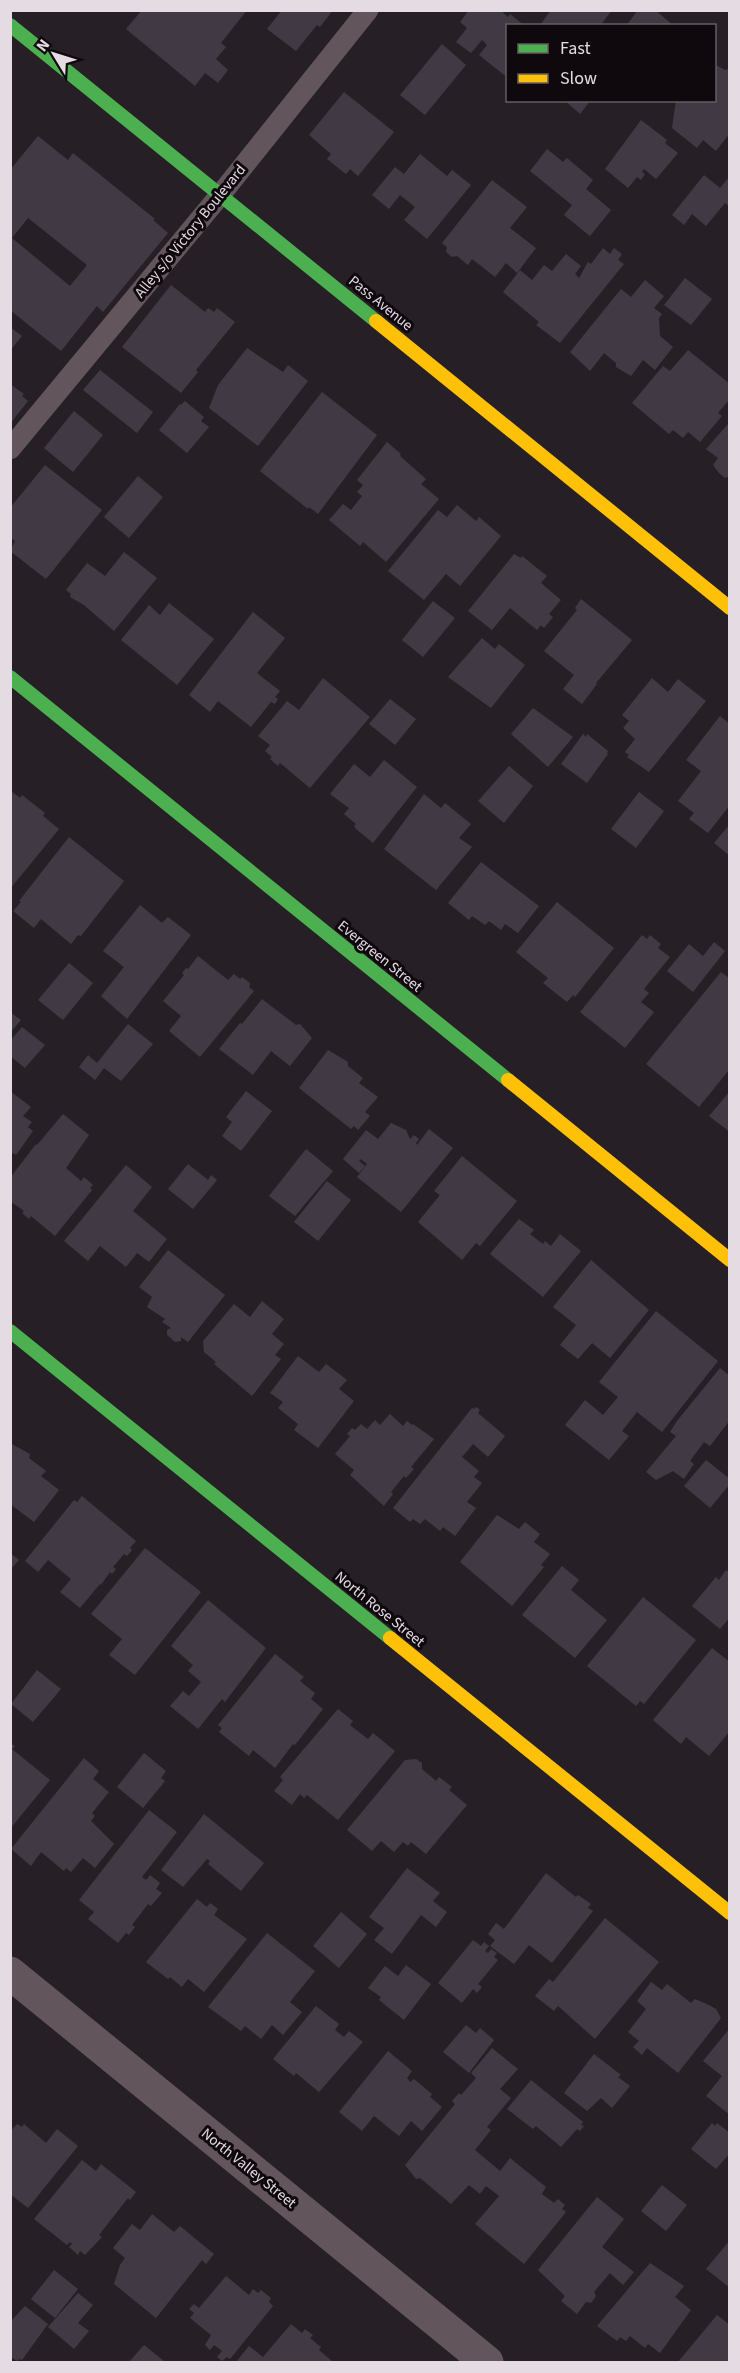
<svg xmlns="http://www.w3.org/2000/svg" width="740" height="2373" font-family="'Source Sans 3',sans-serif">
	<rect width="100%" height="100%" fill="#262026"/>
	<!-- building -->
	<g fill="#413a44" fill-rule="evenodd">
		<path d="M 142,10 L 247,10 L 221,43 L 226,47 L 216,59 L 228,70 L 218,83 L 205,73 L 195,86 L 126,29 Z"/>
		<path d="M 282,10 L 333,10 L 320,27 L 317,25 L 296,51 L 267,29 Z"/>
		<path d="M 469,10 L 500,10 L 508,17 L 510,14 L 525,26 L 508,26 L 508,78 L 479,55 L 487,45 L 482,40 L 471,53 L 456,42 L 467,28 L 460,22 Z"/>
		<path d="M 551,10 L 612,10 L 600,26 L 542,26 L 541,24 Z"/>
		<path d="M 638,10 L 655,10 L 674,26 L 626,26 Z"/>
		<path d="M 442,44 L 466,65 L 425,115 L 400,95 Z"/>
		<path d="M 714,64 L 725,70 L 730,69 L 730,133 L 716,151 L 703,140 L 697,148 L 672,128 L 676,100 L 714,100 Z"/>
		<path d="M 344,92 L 394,132 L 358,176 L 350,169 L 346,174 L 327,159 L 331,154 L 309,135 Z"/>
		<path d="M 564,100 L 591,100 L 580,114 Z"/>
		<path d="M 641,120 L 667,140 L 665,143 L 678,153 L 656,179 L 644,169 L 642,172 L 645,174 L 641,180 L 637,177 L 628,188 L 605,169 Z"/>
		<path d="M 38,136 L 68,160 L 73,153 L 155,219 L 153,220 L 168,233 L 103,312 L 97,306 L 61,351 L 10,310 L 10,170 ZM 28,218 L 87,265 L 70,286 L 12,238 Z"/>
		<path d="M 547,149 L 563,162 L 567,158 L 593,180 L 586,189 L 611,210 L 590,236 L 564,215 L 572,205 L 530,171 Z"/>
		<path d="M 420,154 L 447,176 L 452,170 L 471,185 L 427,239 L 404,220 L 415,207 L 400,195 L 389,209 L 372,195 L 395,167 L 404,174 Z"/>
		<path d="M 704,175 L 720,188 L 730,176 L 730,207 L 725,203 L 706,226 L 692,214 L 684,225 L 672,215 Z"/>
		<path d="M 492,180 L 527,207 L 510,228 L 536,248 L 517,273 L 506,263 L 495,277 L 472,259 L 468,265 L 457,256 L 452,257 L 446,252 L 447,247 L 442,243 Z"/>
		<path d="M 603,248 L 610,254 L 614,248 L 622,254 L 618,260 L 624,264 L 560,343 L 536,325 L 539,322 L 503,292 L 520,270 L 532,280 L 544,265 L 552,271 L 566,254 L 581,266 L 575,274 L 579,278 L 588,262 L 591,264 Z"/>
		<path d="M 685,278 L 712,299 L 691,325 L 664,305 Z"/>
		<path d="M 645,280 L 664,296 L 654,308 L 662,314 L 659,318 L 660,336 L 673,347 L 655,370 L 643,360 L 631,376 L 616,367 L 616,363 L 604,353 L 590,371 L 570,352 L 621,289 L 631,297 Z"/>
		<path d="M 171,285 L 205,312 L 208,308 L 214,312 L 217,308 L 235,322 L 196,370 L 198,372 L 181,393 L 122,347 Z"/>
		<path d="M 10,327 L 22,336 L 10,351 Z"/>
		<path d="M 247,348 L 283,372 L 288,365 L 308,381 L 258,446 L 209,408 L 218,385 Z"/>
		<path d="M 688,350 L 730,384 L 730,399 L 718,413 L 722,416 L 700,442 L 688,432 L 683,438 L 673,430 L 669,434 L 632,403 L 663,366 L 670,371 Z"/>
		<path d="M 100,370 L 153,412 L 137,433 L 83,390 Z"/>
		<path d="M 10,384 L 24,394 L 22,396 L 28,401 L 10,424 Z"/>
		<path d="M 322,392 L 377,435 L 318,514 L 309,507 L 308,509 L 260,471 Z"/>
		<path d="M 185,401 L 204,417 L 201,421 L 209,427 L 187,453 L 159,430 L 180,404 L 181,405 Z"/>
		<path d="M 74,411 L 103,435 L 73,472 L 44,448 Z"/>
		<path d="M 728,424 L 730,425 L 730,479 L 727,477 L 725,478 L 719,473 L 713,465 L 718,458 L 706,449 Z"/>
		<path d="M 387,442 L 401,454 L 400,456 L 426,479 L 421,484 L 439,499 L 386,562 L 363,542 L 360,546 L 329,520 L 343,504 L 351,510 L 362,496 L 357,492 L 363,485 L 357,480 Z"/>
		<path d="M 45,465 L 102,510 L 46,579 L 10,551 L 15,541 L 10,537 L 10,508 Z"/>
		<path d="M 138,476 L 163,497 L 129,538 L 104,517 Z"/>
		<path d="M 457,505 L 476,521 L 479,517 L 501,536 L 460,586 L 446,574 L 424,600 L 388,571 L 438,510 L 447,517 Z"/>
		<path d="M 124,552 L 157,578 L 114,631 L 84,605 L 70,597 L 71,594 L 66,590 L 87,563 L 105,576 Z"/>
		<path d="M 514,554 L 521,558 L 522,556 L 547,576 L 541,583 L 561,600 L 549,614 L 553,617 L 544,628 L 541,625 L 537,630 L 510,608 L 492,630 L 468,611 Z"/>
		<path d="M 581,599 L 632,640 L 596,683 L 597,684 L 582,704 L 563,689 L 574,675 L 544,651 L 577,610 L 575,608 Z"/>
		<path d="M 433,601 L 455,618 L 423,657 L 402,640 Z"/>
		<path d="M 169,603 L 214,639 L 177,685 L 121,640 L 149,605 L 160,615 Z"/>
		<path d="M 253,612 L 285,638 L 257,673 L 280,691 L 275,697 L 278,699 L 275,704 L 271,702 L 251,727 L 218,701 L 210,712 L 189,695 Z"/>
		<path d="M 482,638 L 495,649 L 499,644 L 525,665 L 491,708 L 448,677 Z"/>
		<path d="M 323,678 L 370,717 L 310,788 L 280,763 L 278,766 L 270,759 L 272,757 L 265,751 L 270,745 L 258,736 L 287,701 L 299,710 Z"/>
		<path d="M 652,678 L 668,692 L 678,679 L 706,701 L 649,772 L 627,757 L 629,755 L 625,752 L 635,739 L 623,728 L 629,721 L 622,715 Z"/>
		<path d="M 390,699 L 416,719 L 395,745 L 369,724 Z"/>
		<path d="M 533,708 L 573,737 L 548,767 L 511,734 Z"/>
		<path d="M 720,716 L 730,724 L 730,805 L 708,833 L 689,819 L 694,813 L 678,801 L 701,771 L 686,760 Z"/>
		<path d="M 583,734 L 586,737 L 587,734 L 608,751 L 607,753 L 608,754 L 587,783 L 561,764 Z"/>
		<path d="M 384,760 L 417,787 L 373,843 L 356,829 L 354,826 L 356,824 L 344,814 L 349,808 L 330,794 L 354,764 L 370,777 Z"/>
		<path d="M 509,766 L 533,786 L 504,823 L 478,801 Z"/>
		<path d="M 10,790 L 20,798 L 22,795 L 45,813 L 43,816 L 59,829 L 10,889 Z"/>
		<path d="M 639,792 L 664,811 L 636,848 L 611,829 Z"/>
		<path d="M 424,794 L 441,808 L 445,803 L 471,824 L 459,838 L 472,847 L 436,890 L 384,849 Z"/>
		<path d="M 730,824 L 730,856 L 714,843 Z"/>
		<path d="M 69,837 L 124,881 L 81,936 L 78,935 L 71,944 L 41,919 L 34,928 L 13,911 L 21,902 L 19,901 Z"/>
		<path d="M 481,862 L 539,906 L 518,933 L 505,924 L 501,930 L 489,921 L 485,925 L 472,916 L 469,920 L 448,903 Z"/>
		<path d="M 557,902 L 614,948 L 575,997 L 573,995 L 567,1002 L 543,983 L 548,978 L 516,952 Z"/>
		<path d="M 140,905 L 162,923 L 168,917 L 191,935 L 127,1019 L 101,996 L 124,967 L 103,951 Z"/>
		<path d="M 642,935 L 647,939 L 650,935 L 661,944 L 658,948 L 670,957 L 644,989 L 649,993 L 641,1002 L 654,1012 L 625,1048 L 580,1012 Z"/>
		<path d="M 714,942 L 725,951 L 693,992 L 667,971 L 689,944 L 703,956 Z"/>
		<path d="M 198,956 L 228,980 L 234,974 L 240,979 L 242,977 L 250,983 L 249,987 L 254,991 L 200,1057 L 169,1031 L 181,1016 L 163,1001 L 184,975 L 182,973 L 186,968 L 188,969 Z"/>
		<path d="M 69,963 L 93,983 L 63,1020 L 38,1000 Z"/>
		<path d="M 721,972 L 730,979 L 729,1070 L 699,1107 L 646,1064 Z"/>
		<path d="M 262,999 L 296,1025 L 300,1024 L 312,1038 L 290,1066 L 271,1051 L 253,1075 L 219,1049 L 240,1023 L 242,1024 Z"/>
		<path d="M 10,1012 L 21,1020 L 10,1033 Z"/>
		<path d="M 128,1024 L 153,1044 L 121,1081 L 104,1068 L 95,1080 L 79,1067 L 88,1055 L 97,1063 Z"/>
		<path d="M 22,1027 L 45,1045 L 25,1068 L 10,1056 L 10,1041 Z"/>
		<path d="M 328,1050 L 348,1062 L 348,1066 L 363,1078 L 359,1083 L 378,1097 L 365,1112 L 370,1116 L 358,1130 L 354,1126 L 351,1129 L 299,1088 Z"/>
		<path d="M 10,1091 L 31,1107 L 23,1116 L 32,1122 L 28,1127 L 33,1131 L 16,1155 L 13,1153 L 10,1157 Z"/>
		<path d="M 246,1091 L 272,1111 L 241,1151 L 222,1136 L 232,1122 L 226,1117 Z"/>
		<path d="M 730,1091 L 730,1132 L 709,1116 Z"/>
		<path d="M 63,1114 L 89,1135 L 66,1168 L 81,1181 L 84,1177 L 93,1185 L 90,1188 L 92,1190 L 55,1236 L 31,1216 L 29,1219 L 22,1213 L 24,1211 L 10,1201 L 10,1178 L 36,1144 L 37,1145 Z"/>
		<path d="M 391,1123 L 406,1130 L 410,1139 L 414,1135 L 419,1139 L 416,1143 L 417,1145 L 429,1129 L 453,1148 L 401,1212 L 357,1177 L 367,1164 L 361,1159 L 359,1161 L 365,1166 L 359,1173 L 343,1159 L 366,1130 L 378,1139 Z"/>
		<path d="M 306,1149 L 333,1171 L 295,1216 L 269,1196 Z"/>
		<path d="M 462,1156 L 517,1201 L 480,1246 L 476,1243 L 462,1260 L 418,1222 L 440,1195 L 434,1191 Z"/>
		<path d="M 188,1164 L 208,1180 L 211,1175 L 217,1180 L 193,1209 L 168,1189 Z"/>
		<path d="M 126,1165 L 152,1187 L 133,1211 L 167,1239 L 149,1262 L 137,1253 L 126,1267 L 100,1246 L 88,1261 L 64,1241 Z"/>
		<path d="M 327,1181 L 351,1200 L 318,1241 L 294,1222 Z"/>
		<path d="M 519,1219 L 534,1230 L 530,1234 L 543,1244 L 545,1241 L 551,1246 L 560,1234 L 581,1251 L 543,1297 L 490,1254 Z"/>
		<path d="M 168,1250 L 225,1295 L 188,1342 L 181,1337 L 181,1341 L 175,1342 L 167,1335 L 167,1330 L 171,1328 L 162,1322 L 165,1319 L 147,1307 L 152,1297 L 139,1287 Z"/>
		<path d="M 591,1260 L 649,1310 L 610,1358 L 592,1343 L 578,1359 L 560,1345 L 576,1325 L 553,1307 Z"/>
		<path d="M 262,1301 L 284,1319 L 272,1334 L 284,1344 L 275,1355 L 281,1359 L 252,1396 L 214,1364 L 216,1362 L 204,1352 L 203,1341 L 234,1304 L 250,1317 Z"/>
		<path d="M 656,1311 L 718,1361 L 662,1432 L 637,1412 L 622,1431 L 629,1436 L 609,1460 L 565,1425 L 585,1400 L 603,1415 L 618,1397 L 599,1382 Z"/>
		<path d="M 298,1356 L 319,1372 L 326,1364 L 347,1380 L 339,1389 L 354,1401 L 318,1448 L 294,1430 L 298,1424 L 278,1408 L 283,1402 L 270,1393 Z"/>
		<path d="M 720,1368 L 730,1376 L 730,1420 L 710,1446 L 704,1442 L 690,1461 L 694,1464 L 684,1479 L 673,1471 L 656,1480 L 646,1472 L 676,1436 L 670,1432 L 677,1421 Z"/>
		<path d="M 476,1407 L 480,1410 L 478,1413 L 505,1436 L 488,1457 L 473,1444 L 462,1457 L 479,1471 L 474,1477 L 482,1483 L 467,1502 L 476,1508 L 455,1536 L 443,1527 L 440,1531 L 425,1519 L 420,1524 L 413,1519 L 410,1522 L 393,1508 L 472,1408 L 474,1409 Z"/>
		<path d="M 390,1414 L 403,1426 L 407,1421 L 412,1425 L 413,1424 L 434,1439 L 411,1467 L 414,1469 L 406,1478 L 404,1476 L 391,1492 L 393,1494 L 384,1506 L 350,1475 L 354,1470 L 335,1454 L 350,1436 L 347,1434 L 352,1428 L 355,1430 L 361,1424 L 367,1429 L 375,1420 L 380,1425 Z"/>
		<path d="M 10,1443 L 30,1454 L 29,1458 L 46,1471 L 41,1476 L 59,1490 L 34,1522 L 10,1504 Z"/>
		<path d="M 706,1460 L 730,1479 L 730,1484 L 710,1508 L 684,1486 Z"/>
		<path d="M 82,1496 L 136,1541 L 130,1548 L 132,1550 L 127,1556 L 124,1554 L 113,1567 L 116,1569 L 112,1574 L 110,1572 L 101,1585 L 100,1584 L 80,1608 L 60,1592 L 71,1579 L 48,1560 L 38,1572 L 25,1561 L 74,1500 L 77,1502 Z"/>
		<path d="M 497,1515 L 519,1529 L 525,1522 L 540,1534 L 534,1542 L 550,1554 L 541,1565 L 544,1567 L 512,1606 L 460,1562 Z"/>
		<path d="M 145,1548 L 201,1592 L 135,1675 L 109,1655 L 122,1639 L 91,1614 Z"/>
		<path d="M 10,1553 L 19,1560 L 10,1570 Z"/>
		<path d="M 562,1566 L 579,1580 L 571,1590 L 607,1620 L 575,1658 L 522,1615 Z"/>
		<path d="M 726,1570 L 730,1573 L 730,1617 L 720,1629 L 692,1606 L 716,1577 L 719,1580 Z"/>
		<path d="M 643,1597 L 696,1640 L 644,1704 L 640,1701 L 636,1706 L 587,1666 Z"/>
		<path d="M 208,1600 L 266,1648 L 225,1702 L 222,1699 L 198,1729 L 170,1706 L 183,1691 L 189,1696 L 201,1682 L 188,1671 L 193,1665 L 171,1646 Z"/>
		<path d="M 712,1648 L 730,1662 L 730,1731 L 709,1756 L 686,1737 L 681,1744 L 653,1720 Z"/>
		<path d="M 275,1654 L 304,1677 L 300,1681 L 315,1693 L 311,1699 L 323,1709 L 295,1745 L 293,1744 L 275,1768 L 253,1750 L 249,1756 L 219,1732 L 222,1728 L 218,1725 Z"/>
		<path d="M 37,1670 L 61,1689 L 33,1722 L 11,1704 Z"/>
		<path d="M 338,1709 L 353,1721 L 350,1725 L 368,1739 L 373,1733 L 395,1751 L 338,1820 L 307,1795 L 304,1798 L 300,1794 L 292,1805 L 274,1791 L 283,1780 L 280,1777 Z"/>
		<path d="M 10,1743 L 15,1746 L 12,1749 L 50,1780 L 10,1829 Z"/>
		<path d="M 144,1753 L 166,1771 L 161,1778 L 165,1781 L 143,1808 L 117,1787 Z"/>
		<path d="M 84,1758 L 99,1771 L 93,1779 L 109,1792 L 92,1813 L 95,1816 L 91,1821 L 114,1844 L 95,1868 L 83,1858 L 71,1872 L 66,1868 L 64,1871 L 41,1852 L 31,1866 L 11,1849 Z"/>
		<path d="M 416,1759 L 422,1763 L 422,1769 L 436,1781 L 439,1777 L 452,1787 L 449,1790 L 467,1805 L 426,1854 L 411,1842 L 408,1846 L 403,1842 L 394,1852 L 381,1841 L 372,1851 L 347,1830 L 405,1760 Z"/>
		<path d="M 149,1810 L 177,1832 L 142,1877 L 146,1880 L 150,1875 L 160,1883 L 156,1889 L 162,1893 L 151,1906 L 148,1904 L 132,1925 L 135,1927 L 129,1935 L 126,1933 L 118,1943 L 88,1919 L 94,1912 L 79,1900 Z"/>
		<path d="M 204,1814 L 264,1863 L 241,1891 L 208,1864 L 210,1861 L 207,1859 L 183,1887 L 161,1870 Z"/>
		<path d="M 407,1868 L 440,1893 L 433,1901 L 447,1912 L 436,1927 L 421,1915 L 392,1954 L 374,1940 L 384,1928 L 369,1917 Z"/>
		<path d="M 546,1873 L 576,1897 L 578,1895 L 591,1904 L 588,1908 L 593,1911 L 552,1963 L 529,1945 L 514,1964 L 490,1946 L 495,1940 L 488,1934 L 496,1923 L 504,1929 Z"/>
		<path d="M 197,1899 L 207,1907 L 210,1903 L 218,1909 L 214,1915 L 247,1939 L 204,1992 L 188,1979 L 182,1987 L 170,1977 L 168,1979 L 146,1962 Z"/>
		<path d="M 341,1912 L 367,1934 L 339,1968 L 313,1946 Z"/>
		<path d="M 605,1918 L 659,1962 L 595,2039 L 558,2006 L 554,2011 L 535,1996 L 549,1979 L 553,1982 Z"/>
		<path d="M 267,1933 L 315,1971 L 290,2002 L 302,2012 L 283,2035 L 272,2025 L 261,2039 L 245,2026 L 241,2031 L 208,2007 Z"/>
		<path d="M 473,1940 L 481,1946 L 484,1942 L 489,1946 L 485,1951 L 488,1953 L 491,1949 L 497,1953 L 494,1957 L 498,1960 L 478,1984 L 482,1987 L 477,1993 L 473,1989 L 462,2003 L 438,1983 Z"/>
		<path d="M 406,1965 L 431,1984 L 404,2020 L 379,2000 L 381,1997 L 368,1988 L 385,1966 L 398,1976 Z"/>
		<path d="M 651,1982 L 662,1990 L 667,1984 L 691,2003 L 695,1999 L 709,2005 L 716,2009 L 721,2018 L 678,2073 L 647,2048 L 642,2055 L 633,2047 L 639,2041 L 628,2032 L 646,2009 L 637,2001 Z"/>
		<path d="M 316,2006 L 339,2024 L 335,2030 L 344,2037 L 349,2031 L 363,2042 L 319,2092 L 296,2073 L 294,2076 L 273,2059 Z"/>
		<path d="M 466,2025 L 476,2033 L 480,2028 L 494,2040 L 469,2073 L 443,2052 Z"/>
		<path d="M 730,2028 L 730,2115 L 706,2096 L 722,2076 L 703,2061 Z"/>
		<path d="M 492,2048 L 518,2069 L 500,2089 L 511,2098 L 487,2127 L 491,2130 L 475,2150 L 500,2171 L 510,2158 L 546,2187 L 542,2194 L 554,2203 L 558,2199 L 565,2205 L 562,2209 L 566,2212 L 524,2264 L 475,2224 L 499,2196 L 486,2186 L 480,2194 L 469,2185 L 451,2204 L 420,2178 L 416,2179 L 405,2165 L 455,2104 L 452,2101 L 459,2093 L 461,2095 L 476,2078 L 471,2073 Z"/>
		<path d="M 388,2051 L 412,2071 L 407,2078 L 410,2082 L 414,2079 L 432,2094 L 430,2097 L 442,2107 L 422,2131 L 411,2121 L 399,2136 L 374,2116 L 362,2131 L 339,2112 Z"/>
		<path d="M 594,2054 L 621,2075 L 618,2077 L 630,2086 L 612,2108 L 601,2098 L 587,2111 L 564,2093 Z"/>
		<path d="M 531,2080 L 583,2122 L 581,2125 L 584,2126 L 580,2131 L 577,2129 L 561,2147 L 536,2126 L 533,2129 L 507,2109 Z"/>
		<path d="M 712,2123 L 715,2126 L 717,2123 L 730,2133 L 730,2153 L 716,2169 L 691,2149 Z"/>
		<path d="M 17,2124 L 22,2127 L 24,2124 L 46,2143 L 57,2129 L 78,2146 L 28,2208 L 10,2194 L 10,2132 Z"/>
		<path d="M 82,2160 L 96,2171 L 101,2164 L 136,2192 L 130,2200 L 128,2198 L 99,2235 L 102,2237 L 85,2255 L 80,2251 L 78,2255 L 69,2247 L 72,2244 L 70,2242 L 67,2245 L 34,2219 Z"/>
		<path d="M 662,2185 L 687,2205 L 666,2231 L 641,2211 Z"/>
		<path d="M 597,2197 L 624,2219 L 602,2247 L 634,2272 L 623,2285 L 610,2273 L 594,2292 L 596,2296 L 591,2303 L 586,2302 L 577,2314 L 561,2301 L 565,2296 L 538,2270 Z"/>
		<path d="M 152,2214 L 174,2232 L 180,2226 L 214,2254 L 206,2264 L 202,2260 L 156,2318 L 114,2284 L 120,2265 L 125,2258 L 113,2248 L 132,2224 L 140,2230 Z"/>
		<path d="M 730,2240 L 730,2288 L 706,2269 Z"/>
		<path d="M 650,2263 L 684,2286 L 675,2297 L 691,2310 L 660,2353 L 648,2344 L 645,2348 L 630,2336 L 626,2341 L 620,2337 L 617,2341 L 597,2326 Z"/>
		<path d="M 54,2270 L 78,2289 L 55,2318 L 31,2299 Z"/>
		<path d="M 226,2276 L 249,2295 L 253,2289 L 258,2293 L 261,2290 L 271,2298 L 269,2302 L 273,2306 L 230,2359 L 227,2357 L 222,2361 L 217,2357 L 222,2351 L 214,2345 L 210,2350 L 205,2345 L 211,2335 L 190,2318 L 194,2313 L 189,2309 L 194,2304 L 199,2308 Z"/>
		<path d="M 78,2293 L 93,2305 L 78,2323 L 89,2331 L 74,2349 L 48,2327 Z"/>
		<path d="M 25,2306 L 48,2324 L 22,2360 L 19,2359 L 17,2361 L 10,2356 L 10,2322 Z"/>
		<path d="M 717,2315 L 730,2325 L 730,2362 L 678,2362 Z"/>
		<path d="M 291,2324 L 302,2333 L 305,2329 L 313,2335 L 310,2338 L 321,2347 L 319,2350 L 333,2362 L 236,2362 L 249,2346 L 263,2357 Z"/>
		<path d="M 144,2345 L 165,2362 L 129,2362 Z"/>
	</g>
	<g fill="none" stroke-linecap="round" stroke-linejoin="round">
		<!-- lane -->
		<path stroke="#62565c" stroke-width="21" d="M 10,449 L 221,194 L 368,10"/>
		<!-- street -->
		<path stroke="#62565c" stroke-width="33" d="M 10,1973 L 487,2362"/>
		<!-- fast -->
		<g stroke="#4caf50" stroke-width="14">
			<path d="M 10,25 L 376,321"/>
			<path d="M 10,677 L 508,1080"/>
			<path d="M 10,1331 L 390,1638"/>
		</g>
		<!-- slow -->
		<g stroke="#ffc107" stroke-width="14">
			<path d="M 376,321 L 730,608"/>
			<path d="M 508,1080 L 730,1260"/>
			<path d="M 390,1638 L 730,1913"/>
		</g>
	</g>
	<g text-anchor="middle" stroke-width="6" stroke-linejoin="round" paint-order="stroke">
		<!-- street labels -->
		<g font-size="15" fill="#e4dbe3" stroke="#0f090e">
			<text transform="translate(190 231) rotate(-51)" y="5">Alley s/o Victory Boulevard</text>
			<text transform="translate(381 303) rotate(39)" y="5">Pass Avenue</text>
			<text transform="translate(380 956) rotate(39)" y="5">Evergreen Street</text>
			<text transform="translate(380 1609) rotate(39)" y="5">North Rose Street</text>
			<text transform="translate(249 2168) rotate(39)" y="5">North Valley Street</text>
		</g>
	</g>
	<!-- border -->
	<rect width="740" height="2373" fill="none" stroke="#e4dbe3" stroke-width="24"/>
	<!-- legend -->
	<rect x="506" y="24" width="210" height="78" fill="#0f090e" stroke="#645d63" stroke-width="1.5"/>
	<rect x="518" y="44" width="30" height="9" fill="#4caf50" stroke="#645d63" stroke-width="1.5"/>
	<text x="560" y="54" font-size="18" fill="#e4dbe3">Fast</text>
	<rect x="518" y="74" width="30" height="9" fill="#ffc107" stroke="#645d63" stroke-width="1.5"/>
	<text x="560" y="84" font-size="18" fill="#e4dbe3">Slow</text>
	<!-- north arrow -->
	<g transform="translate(54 54) rotate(308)" stroke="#0f090e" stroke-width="4.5" paint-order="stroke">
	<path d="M0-4.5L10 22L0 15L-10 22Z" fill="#e4dbe3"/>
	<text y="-9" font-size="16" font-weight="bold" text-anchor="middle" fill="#e4dbe3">N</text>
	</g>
</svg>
